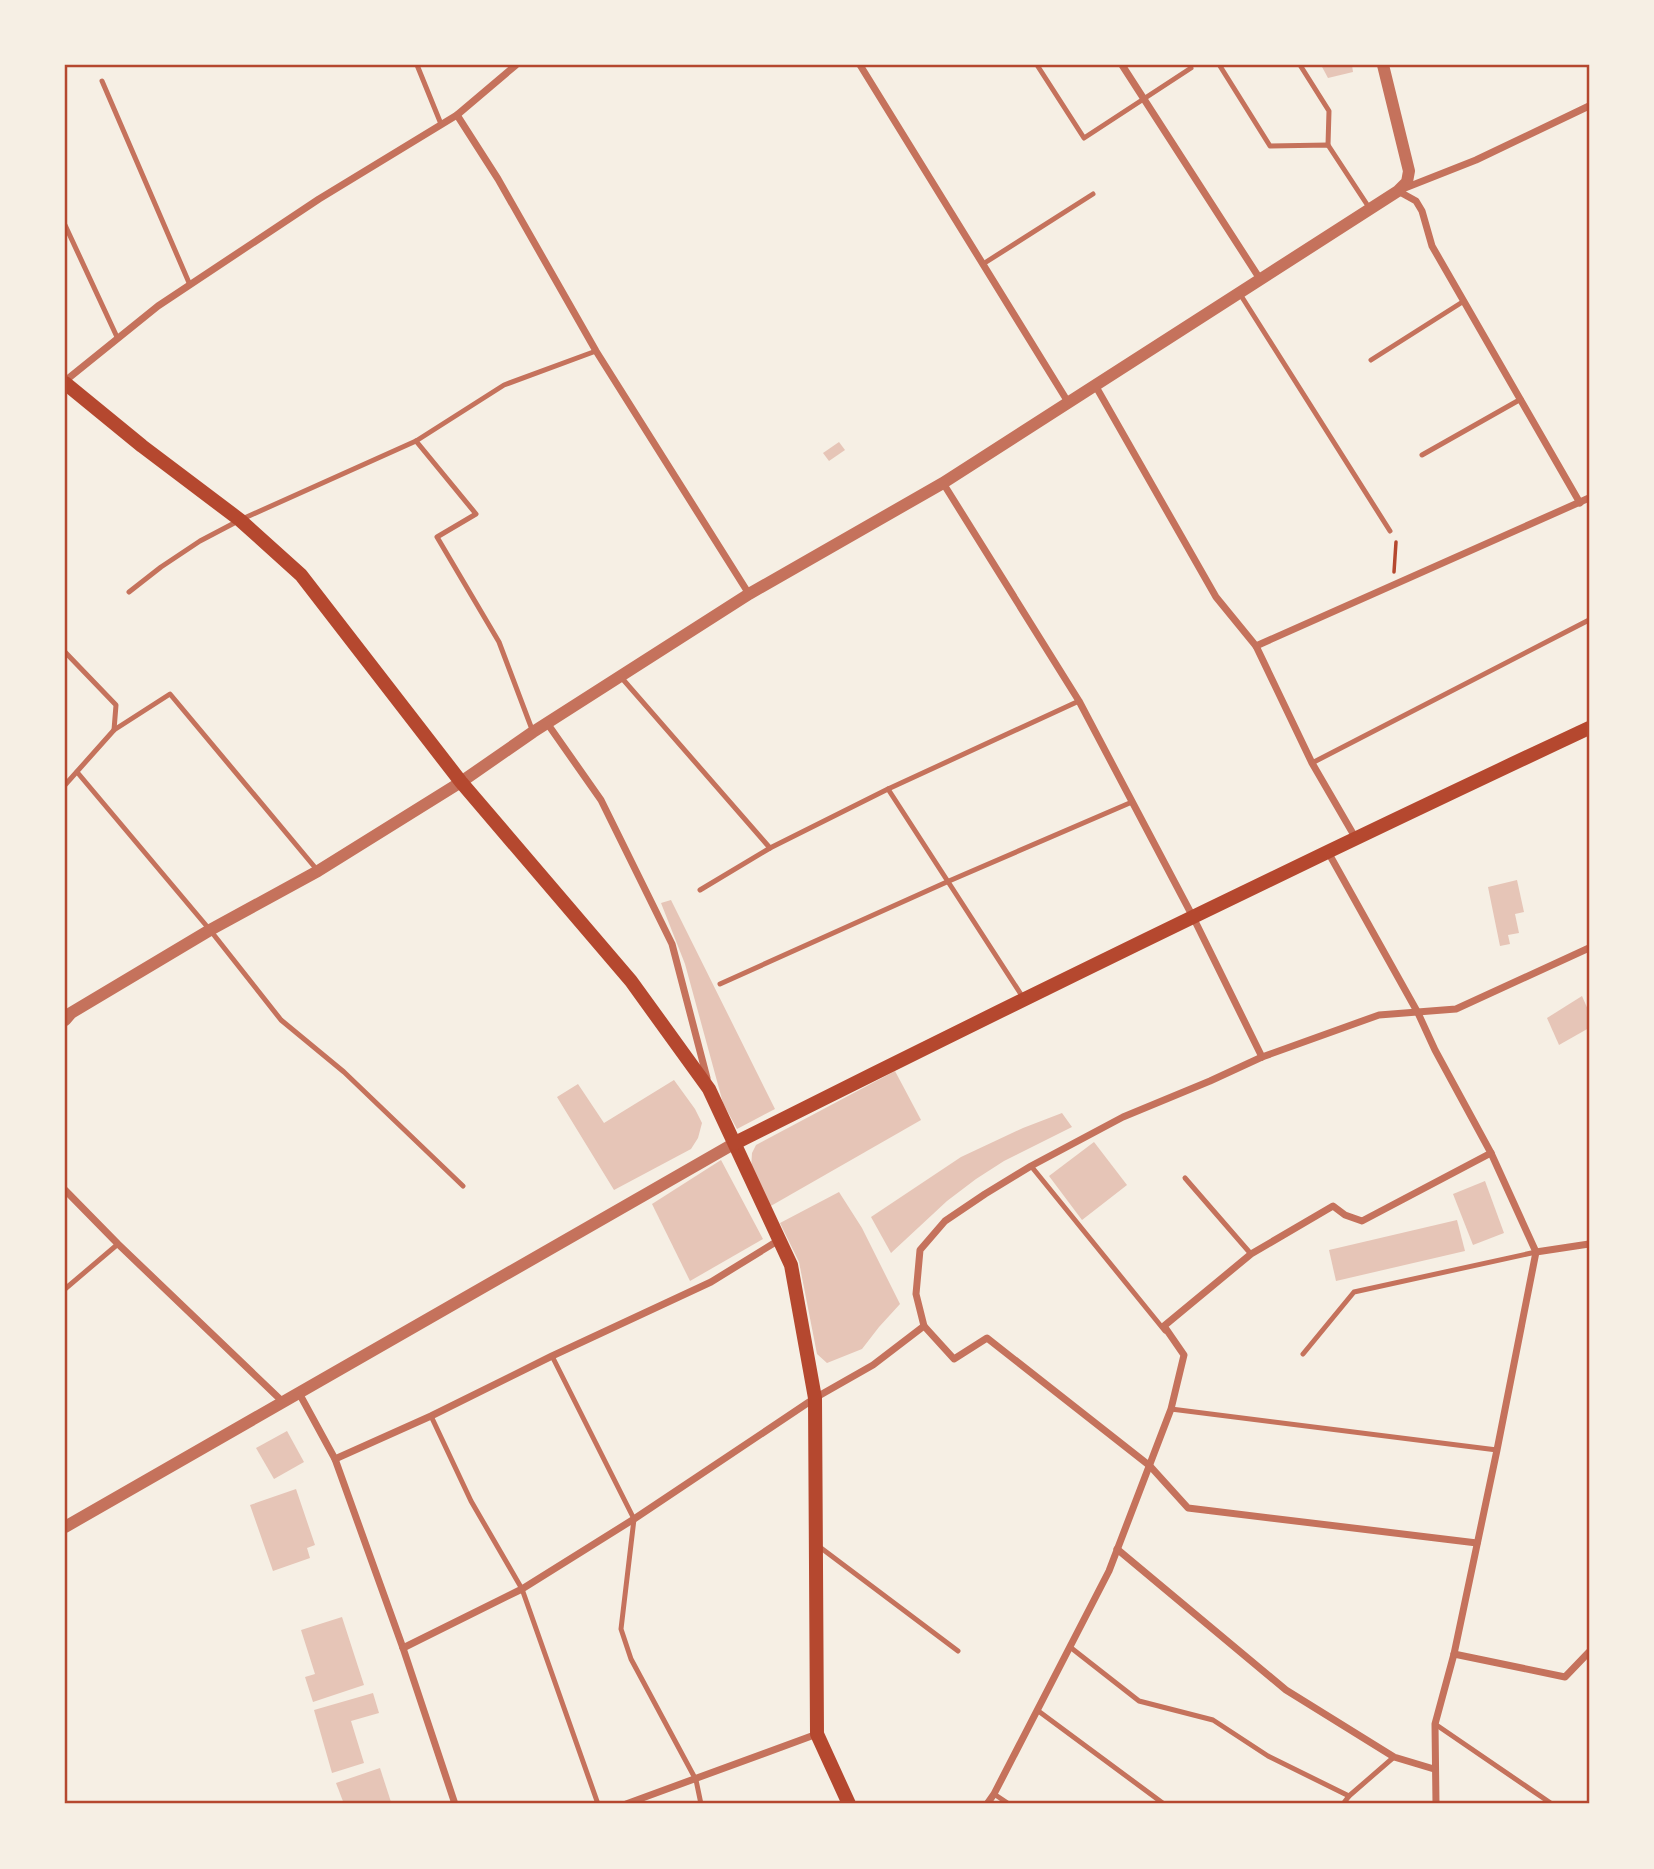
<svg xmlns="http://www.w3.org/2000/svg" width="1654" height="1869" font-family="'Crimson Pro',serif">
	<rect width="100%" height="100%" fill="#f6efe4"/>
	<!-- building -->
	<g fill="#e6c5b7">
		<path d="M 1321,65 L 1352,65 L 1353,72 L 1328,78 Z"/>
		<path d="M 839,442 L 845,450 L 829,461 L 823,453 Z"/>
		<path d="M 1517,880 L 1524,912 L 1515,914 L 1519,933 L 1508,935 L 1510,944 L 1500,946 L 1488,887 Z"/>
		<path d="M 671,900 L 775,1109 L 737,1129 L 723,1103 L 685,964 L 661,903 Z"/>
		<path d="M 1582,996 L 1589,1012 L 1589,1028 L 1559,1045 L 1547,1018 Z"/>
		<path d="M 895,1071 L 921,1120 L 769,1207 L 751,1170 L 752,1153 L 756,1145 Z"/>
		<path d="M 674,1080 L 695,1109 L 702,1123 L 698,1138 L 691,1149 L 614,1190 L 557,1097 L 578,1084 L 604,1123 Z"/>
		<path d="M 1062,1113 L 1072,1127 L 1004,1161 L 976,1179 L 947,1201 L 891,1253 L 871,1217 L 961,1157 L 1023,1128 Z"/>
		<path d="M 1094,1142 L 1127,1185 L 1082,1220 L 1049,1176 Z"/>
		<path d="M 721,1160 L 763,1239 L 690,1281 L 652,1204 Z"/>
		<path d="M 1485,1181 L 1504,1233 L 1473,1245 L 1453,1194 Z"/>
		<path d="M 839,1192 L 862,1228 L 900,1304 L 879,1327 L 862,1349 L 827,1363 L 817,1354 L 799,1262 L 780,1223 Z"/>
		<path d="M 1457,1220 L 1465,1251 L 1336,1281 L 1329,1250 Z"/>
		<path d="M 287,1431 L 304,1462 L 274,1479 L 256,1448 Z"/>
		<path d="M 296,1489 L 315,1545 L 307,1548 L 310,1558 L 273,1571 L 250,1505 Z"/>
		<path d="M 342,1617 L 364,1685 L 313,1702 L 305,1677 L 315,1674 L 301,1630 Z"/>
		<path d="M 373,1693 L 379,1713 L 351,1721 L 364,1763 L 332,1773 L 314,1710 Z"/>
		<path d="M 380,1768 L 391,1802 L 384,1804 L 344,1804 L 336,1783 Z"/>
	</g>
	<g fill="none" stroke-linecap="round" stroke-linejoin="round">
		<!-- path -->
		<path stroke="#b5482f" stroke-width="3.5" d="M 1394,572 L 1396,542"/>
		<!-- service -->
		<g stroke="#c5725c" stroke-width="5">
			<path d="M 417,65 L 441,124"/>
			<path d="M 1037,65 L 1084,138 L 1191,68"/>
			<path d="M 1223,65 L 1220,66 L 1270,146 L 1328,145 L 1370,209"/>
			<path d="M 1300,65 L 1329,111 L 1328,145"/>
			<path d="M 102,81 L 190,285"/>
			<path d="M 65,225 L 117,337"/>
			<path d="M 983,264 L 1093,194"/>
			<path d="M 1240,294 L 1390,531"/>
			<path d="M 1371,360 L 1464,301"/>
			<path d="M 416,441 L 476,514 L 437,537 L 499,642 L 533,732"/>
			<path d="M 1422,455 L 1521,399"/>
			<path d="M 129,592 L 161,567 L 200,541 L 240,520 L 416,441 L 504,385 L 596,351"/>
			<path d="M 65,652 L 116,705 L 114,730"/>
			<path d="M 620,676 L 770,848"/>
			<path d="M 1312,763 L 1589,620"/>
			<path d="M 77,772 L 210,930 L 281,1020 L 344,1072 L 463,1186"/>
			<path d="M 65,785 L 114,730 L 170,694 L 318,871"/>
			<path d="M 888,789 L 1024,999"/>
			<path d="M 700,890 L 770,848 L 888,789 L 1079,701"/>
			<path d="M 720,984 L 949,881 L 1132,802"/>
			<path d="M 1031,1166 L 1165,1331"/>
			<path d="M 1185,1178 L 1251,1254"/>
			<path d="M 65,1289 L 118,1244"/>
			<path d="M 1303,1354 L 1354,1292 L 1536,1252"/>
			<path d="M 552,1356 L 634,1519 L 621,1629 L 631,1659 L 696,1780 L 701,1804"/>
			<path d="M 1171,1409 L 1497,1450"/>
			<path d="M 431,1416 L 471,1501 L 522,1589 L 598,1804"/>
			<path d="M 817,1545 L 958,1651"/>
			<path d="M 1070,1647 L 1139,1701 L 1213,1720 L 1268,1756 L 1349,1796"/>
			<path d="M 1037,1710 L 1164,1804"/>
			<path d="M 1435,1724 L 1552,1804"/>
			<path d="M 994,1794 L 1009,1804"/>
			<path d="M 1343,1804 L 1349,1796 L 1394,1757"/>
		</g>
		<!-- minor -->
		<g stroke="#c5725c" stroke-width="7">
			<path d="M 860,65 L 1068,402"/>
			<path d="M 1122,65 L 1260,279"/>
			<path d="M 457,115 L 498,179 L 596,351 L 749,594"/>
			<path d="M 1405,188 L 1476,160 L 1589,106"/>
			<path d="M 1398,191 L 1416,201 L 1422,211 L 1432,246 L 1580,503"/>
			<path d="M 65,381 L 158,306 L 319,199 L 457,115 L 516,65"/>
			<path d="M 1095,385 L 1216,597 L 1256,646 L 1312,763 L 1355,837"/>
			<path d="M 943,483 L 1079,701 L 1193,917 L 1262,1057"/>
			<path d="M 1256,646 L 1589,498"/>
			<path d="M 547,723 L 601,800 L 672,944 L 707,1078"/>
			<path d="M 1328,852 L 1418,1013 L 1435,1050 L 1491,1153 L 1536,1252 L 1497,1450 L 1454,1654 L 1435,1724 L 1436,1804"/>
			<path d="M 65,1190 L 118,1244 L 283,1402"/>
			<path d="M 1536,1252 L 1589,1244"/>
			<path d="M 924,1326 L 954,1359 L 987,1338 L 1150,1466 L 1188,1508 L 1477,1543"/>
			<path d="M 299,1393 L 335,1459 L 403,1648 L 455,1804"/>
			<path d="M 335,1459 L 431,1416 L 552,1356 L 711,1282 L 779,1240"/>
			<path d="M 1117,1549 L 1286,1690 L 1394,1757 L 1434,1769"/>
			<path d="M 403,1648 L 522,1589 L 634,1519 L 815,1398 L 873,1365 L 924,1326 L 916,1294 L 920,1250 L 945,1221 L 985,1194 L 1031,1166 L 1123,1117 L 1210,1081 L 1262,1057 L 1379,1015 L 1456,1009 L 1589,948"/>
			<path d="M 1454,1654 L 1565,1677 L 1589,1652"/>
			<path d="M 626,1804 L 817,1734"/>
			<path d="M 987,1804 L 994,1794 L 1109,1571 L 1171,1409 L 1184,1355 L 1164,1326 L 1251,1254 L 1333,1206 L 1345,1215 L 1362,1221 L 1491,1153"/>
		</g>
		<!-- tertiary -->
		<g stroke="#c5725c" stroke-width="12">
			<path d="M 65,1020 L 71,1013 L 210,930 L 318,871 L 461,782 L 533,732 L 749,594 L 943,483 L 1398,191 L 1407,182 L 1409,171 L 1383,65"/>
			<path d="M 65,1527 L 735,1143"/>
		</g>
		<!-- secondary -->
		<g stroke="#b5482f" stroke-width="14">
			<path d="M 65,383 L 142,446 L 240,520 L 301,575 L 461,782 L 631,981 L 709,1089 L 791,1265 L 815,1398 L 817,1734 L 849,1804"/>
			<path d="M 735,1143 C 1018,1001 1303,862 1589,728"/>
		</g>
	</g>
	<!-- border -->
	<rect width="1654" height="1869" fill="none" stroke="#f6efe4" stroke-width="133"/>
	<rect x="66" y="66" width="1522" height="1736" fill="none" stroke="#b5482f" stroke-width="2.5"/>
</svg>
